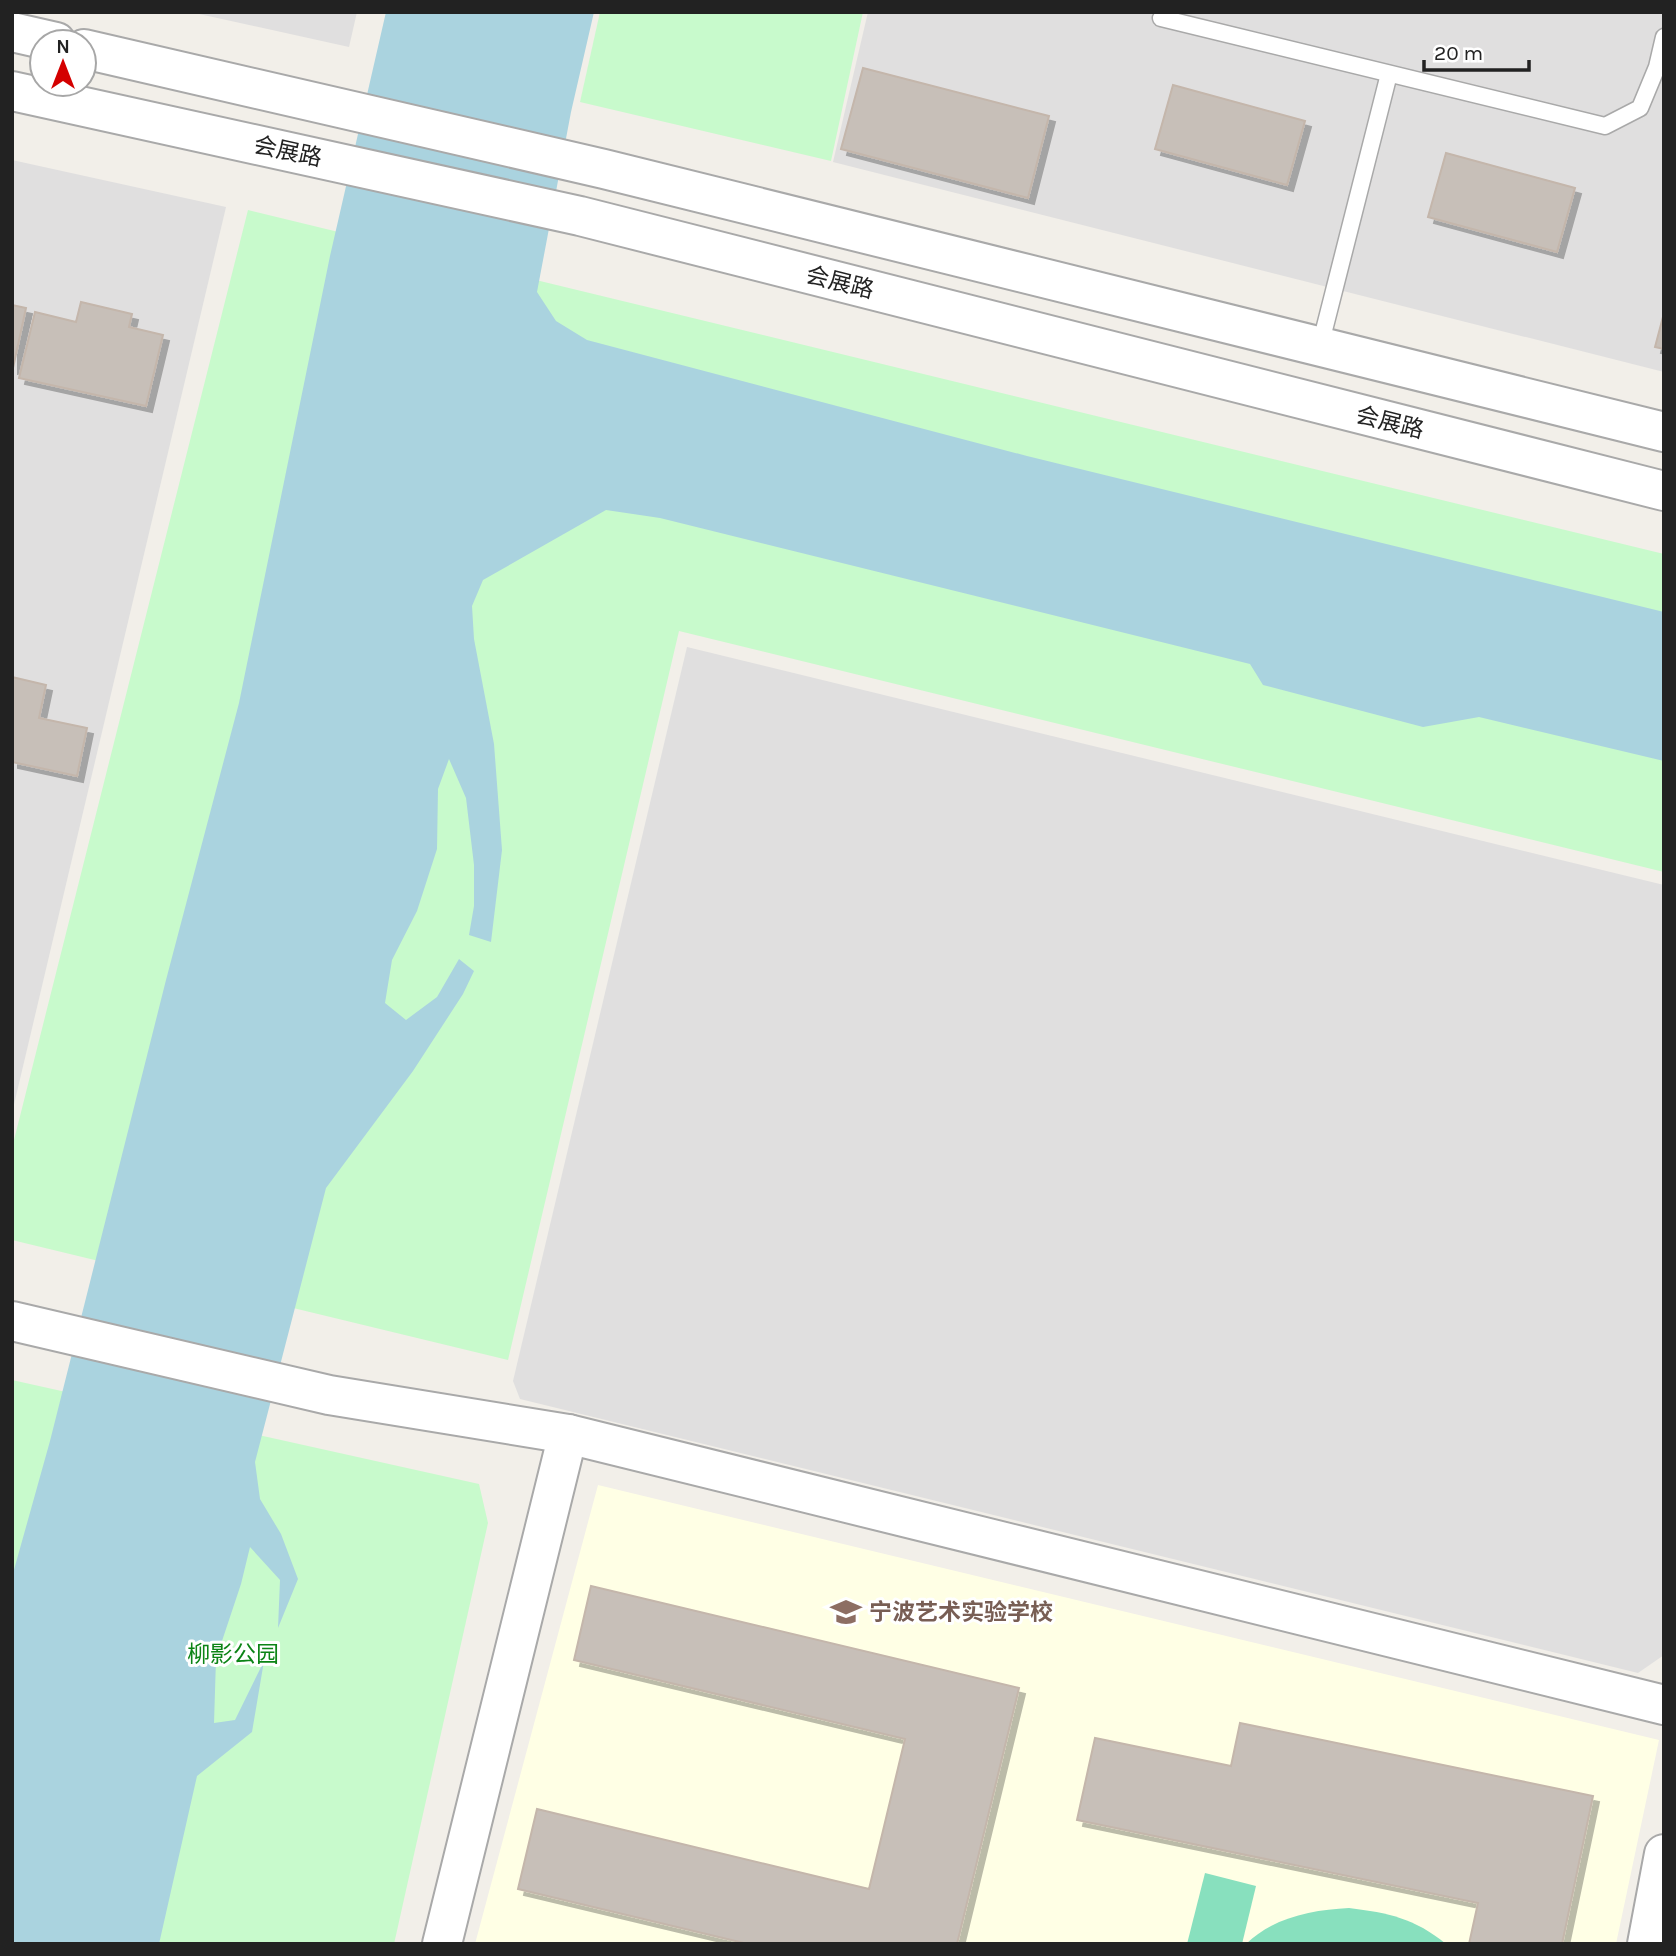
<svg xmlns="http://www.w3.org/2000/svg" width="1676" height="1956" font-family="Karla,'Noto Sans SC',sans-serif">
	<defs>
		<filter id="shadow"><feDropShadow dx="6" dy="6" stdDeviation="0" flood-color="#0004"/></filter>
	</defs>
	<rect width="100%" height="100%" fill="#f2efe9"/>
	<!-- residential -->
	<g fill="#e0dfdf">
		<path d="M 190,12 L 357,12 L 349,47 Z"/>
		<path d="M 868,12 L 1664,12 L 1664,372 L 833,162 Z"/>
		<path d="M 12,160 L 226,207 L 12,1113 Z"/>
		<path d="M 687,647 L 1664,885 L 1664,1655 L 1638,1673 L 520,1399 L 513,1381 Z"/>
	</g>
	<!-- education -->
	<path fill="#ffffe5" d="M 598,1485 L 1659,1740 L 1616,1944 L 475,1944 Z"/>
	<!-- park -->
	<g fill="#c8facc">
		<path d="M 600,12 L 863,12 L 831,161 L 580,102 Z"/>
		<path d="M 248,210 L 1664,554 L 1664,872 L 679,631 L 508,1360 L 12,1240 L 12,1148 Z"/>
		<path d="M 12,1380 L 479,1484 L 488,1523 L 394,1944 L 12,1944 Z"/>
	</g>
	<!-- pitch -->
	<g fill="#88e0be">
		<path d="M 1205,1873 L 1256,1886 L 1242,1944 L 1187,1944 Z"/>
		<path d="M 1349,1908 C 1389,1913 1414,1918 1446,1944 L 1246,1944 C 1274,1917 1312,1910 1349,1908 Z"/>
	</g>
	<!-- water -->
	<path fill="#aad3df" d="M 386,12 L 594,12 L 571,112 L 537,292 L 556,321 L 587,340 L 1027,456 L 1664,612 L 1664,761 L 1479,717 L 1423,727 L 1263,685 L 1250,664 L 660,518 L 606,510 L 483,580 L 472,606 L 474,639 L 494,744 L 502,850 L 491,942 L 469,935 L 474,906 L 474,865 L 466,798 L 449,759 L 438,789 L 437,849 L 417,911 L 392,960 L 385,1003 L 406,1020 L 437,997 L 459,959 L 474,971 L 463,994 L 413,1071 L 326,1188 L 255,1462 L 260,1499 L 281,1534 L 298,1579 L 278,1628 L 280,1580 L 250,1547 L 241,1584 L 216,1659 L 214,1723 L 235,1720 L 264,1661 L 252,1732 L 197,1776 L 159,1944 L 12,1944 L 12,1577 L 50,1441 L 166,980 L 239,703 L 330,256 Z"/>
	<!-- building -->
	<g fill="#c7bfb8" stroke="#c4b6ab" stroke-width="2" filter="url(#shadow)">
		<path d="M 863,68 L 1049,116 L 1028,198 L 841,149 Z"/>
		<path d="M 1173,85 L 1305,121 L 1287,185 L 1155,149 Z"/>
		<path d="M 1446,153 L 1575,188 L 1557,252 L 1428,217 Z"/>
		<path d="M 81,302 L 132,314 L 129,327 L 163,335 L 146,406 L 19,378 L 35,312 L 76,322 Z"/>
		<path d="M 12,305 L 26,308 L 13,368 L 12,368 Z"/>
		<path d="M 1664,313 L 1664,349 L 1655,347 Z"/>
		<path d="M 12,677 L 46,685 L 39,718 L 87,728 L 77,776 L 12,762 Z"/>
		<path d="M 591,1586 L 1019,1688 L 957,1944 L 748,1944 L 518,1889 L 537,1809 L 869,1889 L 905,1739 L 574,1660 Z"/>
		<path d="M 1240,1723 L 1593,1796 L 1562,1944 L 1469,1944 L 1478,1903 L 1077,1820 L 1095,1738 L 1231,1766 Z"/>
	</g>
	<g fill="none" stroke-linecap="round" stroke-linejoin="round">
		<!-- service casing -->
		<g stroke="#a9a9a9" stroke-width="19">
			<g id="service">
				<path d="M 1161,18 L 1605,126 L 1640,108 L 1657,67 L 1664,37"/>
				<path d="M 1320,346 L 1389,74"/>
			</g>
		</g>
		<!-- tertiary casing -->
		<g stroke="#a9a9a9" stroke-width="42">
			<g id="tertiary">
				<path d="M 12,32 L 56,42"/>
				<path d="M 84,49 L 604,169 L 1664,432"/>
				<path d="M 12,91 L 580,216 L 1664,491"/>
				<path d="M 12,1321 L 329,1395 L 568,1434 L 1664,1705"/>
				<path d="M 442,1944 L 568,1434"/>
				<path d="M 1647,1944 L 1664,1854"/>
			</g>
		</g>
		<!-- service -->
		<use href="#service" stroke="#fff" stroke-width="16"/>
		<!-- tertiary -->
		<use href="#tertiary" stroke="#fff" stroke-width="38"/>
	</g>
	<!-- icons -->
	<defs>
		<g id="school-bare" transform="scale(2.415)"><path d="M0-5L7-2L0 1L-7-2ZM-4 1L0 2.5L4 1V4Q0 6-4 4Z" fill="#8d6e63" stroke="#fff" stroke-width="2.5" paint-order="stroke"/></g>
	</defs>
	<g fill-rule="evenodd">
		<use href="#school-bare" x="846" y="1612"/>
	</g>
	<g text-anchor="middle" stroke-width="6" stroke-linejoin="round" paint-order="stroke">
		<!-- street labels -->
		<g font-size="23" fill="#222" stroke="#fff">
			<text transform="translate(288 151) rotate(12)" y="8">会展路</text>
			<text transform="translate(840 282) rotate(14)" y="8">会展路</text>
			<text transform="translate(1390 422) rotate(14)" y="8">会展路</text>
		</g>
		<!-- education labels -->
		<g font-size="23" font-weight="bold" fill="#785e54" stroke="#fff" text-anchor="start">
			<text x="869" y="1620">宁波艺术实验学校</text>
		</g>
		<!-- park labels -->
		<g font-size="23" fill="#0c8416" stroke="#fff">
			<text x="233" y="1662">柳影公园</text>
		</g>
	</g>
	<!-- border -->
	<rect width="1676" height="1956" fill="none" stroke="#222222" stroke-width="28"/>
	<!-- north arrow -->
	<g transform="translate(63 63)"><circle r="33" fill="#ffffff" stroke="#a7a7a7" stroke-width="2"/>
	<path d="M0-5L12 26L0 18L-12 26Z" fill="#d40000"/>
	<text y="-10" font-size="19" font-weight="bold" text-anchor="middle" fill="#222222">N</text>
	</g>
	<!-- scale -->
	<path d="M1424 60v10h105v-10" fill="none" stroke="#222222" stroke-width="3.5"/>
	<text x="1434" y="60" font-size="21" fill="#222222" stroke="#ffffff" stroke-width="5" paint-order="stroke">20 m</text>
</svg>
